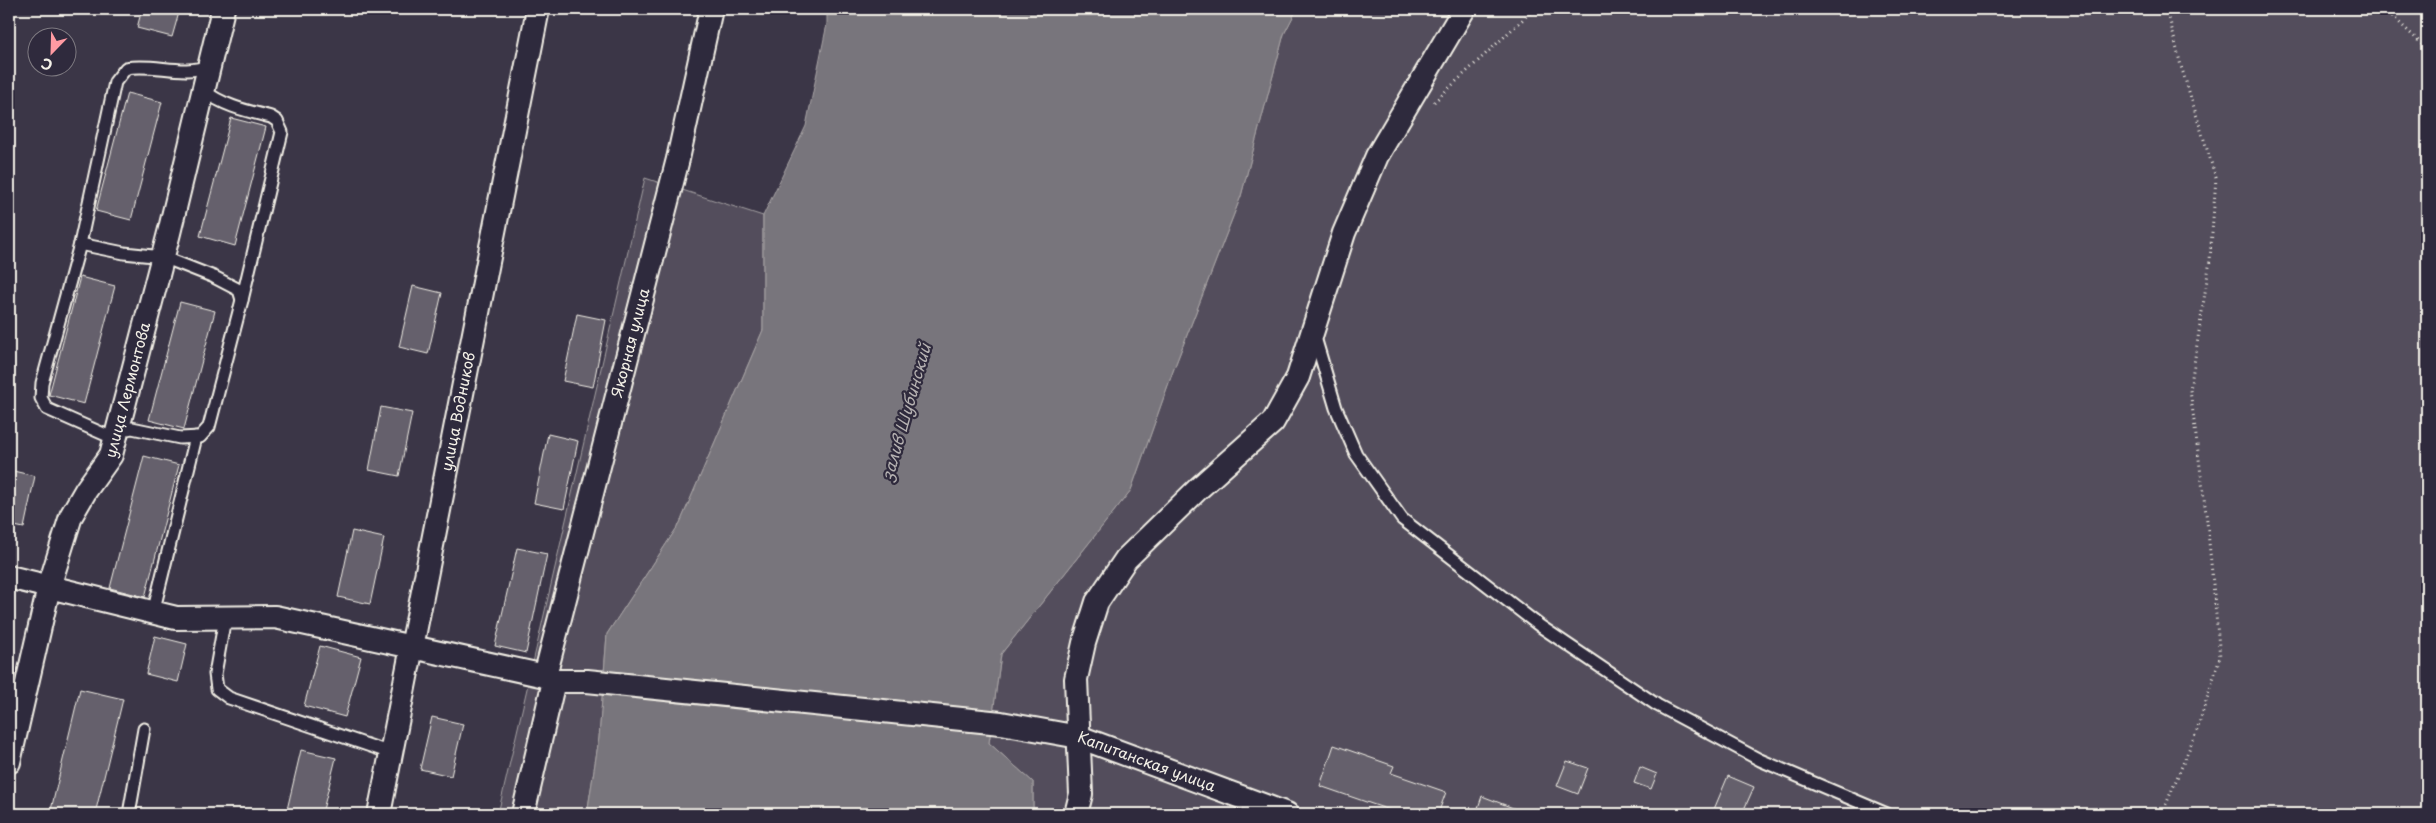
<svg xmlns="http://www.w3.org/2000/svg" width="2436" height="823" font-family="'Playpen Sans',sans-serif">
	<rect width="100%" height="100%" fill="#3b3647"/>
	<filter id="ink" filterUnits="userSpaceOnUse"><feTurbulence type="fractalNoise" baseFrequency=".02" numOctaves="2"/><feDisplacementMap in="SourceGraphic" scale="10" xChannelSelector="R" yChannelSelector="G"/><feConvolveMatrix kernelMatrix="1 2 1 2 8 2 1 2 1" color-interpolation-filters="sRGB"/></filter>
	<g filter="url(#ink)">
		<!-- green -->
		<g fill="#534e5c" stroke="#a4a0a2">
			<path d="M 1297,9 L 2427,9 L 2427,814 L 1033,814 L 1033,782 L 989,743 L 1001,654 L 1131,490 L 1173,371 L 1241,196 L 1284,34 Z"/>
			<path d="M 645,178 L 763,216 L 763,330 L 680,523 L 607,634 L 599,738 L 587,814 L 498,814 Z"/>
		</g>
		<!-- water -->
		<path fill="#78747b" stroke="#aaa6a7" d="M 827,9 L 1297,9 L 1284,34 L 1241,196 L 1173,371 L 1131,490 L 1001,654 L 989,743 L 1033,782 L 1033,814 L 587,814 L 599,738 L 607,634 L 680,523 L 763,330 L 763,216 L 806,126 L 827,24 Z"/>
		<!-- building -->
		<g fill="#65616c" stroke="#f4f1e8">
			<path d="M 142,9 L 180,9 L 172,37 L 137,28 Z"/>
			<path d="M 127,93 L 162,102 L 131,220 L 96,211 Z"/>
			<path d="M 231,118 L 266,127 L 235,246 L 200,236 Z"/>
			<path d="M 80,277 L 115,286 L 84,404 L 49,395 Z"/>
			<path d="M 413,286 L 442,293 L 428,354 L 399,347 Z"/>
			<path d="M 180,302 L 215,311 L 184,429 L 149,420 Z"/>
			<path d="M 577,314 L 606,320 L 593,387 L 563,381 Z"/>
			<path d="M 381,407 L 412,413 L 399,476 L 369,470 Z"/>
			<path d="M 548,434 L 578,441 L 564,509 L 534,503 Z"/>
			<path d="M 144,456 L 179,465 L 145,597 L 110,588 Z"/>
			<path d="M 9,470 L 35,476 L 24,528 L 9,525 Z"/>
			<path d="M 352,531 L 384,538 L 370,604 L 338,597 Z"/>
			<path d="M 517,548 L 547,554 L 526,653 L 495,646 Z"/>
			<path d="M 155,636 L 187,644 L 178,682 L 146,674 Z"/>
			<path d="M 320,646 L 361,657 L 345,717 L 304,706 Z"/>
			<path d="M 80,689 L 123,699 L 95,814 L 50,814 Z"/>
			<path d="M 432,717 L 463,724 L 451,776 L 420,769 Z"/>
			<path d="M 1334,745 L 1394,766 L 1391,773 L 1446,792 L 1438,814 L 1401,814 L 1320,786 Z"/>
			<path d="M 301,750 L 336,758 L 322,814 L 286,814 Z"/>
			<path d="M 1567,761 L 1588,768 L 1578,794 L 1557,786 Z"/>
			<path d="M 1640,767 L 1657,774 L 1651,789 L 1634,783 Z"/>
			<path d="M 1728,776 L 1754,787 L 1742,814 L 1712,814 Z"/>
			<path d="M 1482,796 L 1526,813 L 1525,814 L 1476,814 Z"/>
		</g>
		<g fill="none" stroke-linecap="round" stroke-linejoin="round">
			<!-- lane casing -->
			<g stroke="#f4f1e8" stroke-width="15">
				<g id="lane">
					<path d="M 80,244 L 124,253 L 163,257 L 214,277 L 239,290 L 242,300"/>
					<path d="M 1314,334 L 1336,408 L 1356,454 L 1402,519 L 1540,626 L 1657,705 L 1760,760 L 1887,814"/>
					<path d="M 117,431 L 132,428 L 180,438 L 200,437 L 209,427 L 242,300 L 282,132 L 277,121 L 271,117 C 247,111 223,106 203,90"/>
					<path d="M 115,439 L 47,409 L 41,398 L 42,383 L 80,244 L 115,82 L 126,68 C 154,63 183,76 209,66"/>
					<path d="M 153,613 L 196,437"/>
					<path d="M 225,618 L 215,674 L 217,689 L 229,698 L 391,753"/>
					<path d="M 129,814 L 144,729"/>
				</g>
			</g>
			<!-- street casing -->
			<g stroke="#f4f1e8" stroke-width="26">
				<g id="street">
					<path id="s1" d="M 9,577 L 176,618 L 275,617 L 545,676 L 554,681 L 587,681 L 1001,723 L 1079,737 L 1287,814"/>
					<path id="s2" d="M 545,676 L 678,159 L 711,9"/>
					<path id="s3" d="M 9,762 L 49,587 L 71,516 L 86,490 L 111,455 L 169,233 L 223,9"/>
					<path id="s4" d="M 379,814 L 538,9"/>
					<path d="M 523,814 L 554,681"/>
					<path d="M 1076,814 L 1081,794 L 1076,679 L 1084,643 L 1097,602 L 1126,559 L 1199,488 L 1273,422 L 1298,377 L 1344,233 L 1377,156 L 1464,9"/>
				</g>
			</g>
			<!-- path -->
			<g stroke="#f4f1e8" stroke-width="3" stroke-dasharray="1 4" stroke-linecap="butt">
				<path d="M 2385,9 L 2427,49"/>
				<path d="M 1434,102 L 1534,9"/>
				<path d="M 2162,814 L 2197,730 L 2220,657 L 2207,521 L 2190,390 L 2210,260 L 2216,178 L 2181,66 L 2167,9"/>
			</g>
			<!-- lane -->
			<use href="#lane" stroke="#2f2a3d" stroke-width="11"/>
			<!-- street -->
			<use href="#street" stroke="#2f2a3d" stroke-width="22"/>
		</g>
	</g>
	<g text-anchor="middle" stroke-width="4.5" stroke-linejoin="round" paint-order="stroke">
		<!-- street labels -->
		<g font-size="15" fill="#f4f1e8" stroke="#2f2a3d">
			<text dy="5" stroke="none"><textPath href="#s2" startOffset="344">Якорная улица</textPath></text>
			<text dy="5" stroke="none"><textPath href="#s3" startOffset="394">улица Лермонтова</textPath></text>
			<text dy="5" stroke="none"><textPath href="#s4" startOffset="410">улица Водников</textPath></text>
			<text dy="5" stroke="none"><textPath href="#s1" startOffset="1158">Капитанская улица</textPath></text>
		</g>
		<!-- water labels -->
		<g font-size="16" font-style="italic" fill="#b6b2b2" stroke="#2f2a3d">
			<text transform="translate(906 412) rotate(-74)" y="6">залив Шубинский</text>
		</g>
	</g>
	<!-- margin -->
	<rect width="2436" height="823" fill="none" stroke="#2f2a3d" stroke-width="30"/>
	<rect x="15" y="15" width="2406" height="793" fill="none" stroke="#f4f1e8" stroke-width="2" filter="url(#ink)"/>
	<!-- north arrow -->
	<g transform="translate(52 52) rotate(203)"><circle r="24" fill="#2f2a3d" stroke="#7e7a81"/>
	<path d="M0-4L9 19L0 12L-9 19Z" fill="#ff9aa2"/>
	<text y="-8" font-size="14" font-weight="bold" text-anchor="middle" fill="#f4f1e8">С</text>
	</g>
</svg>
